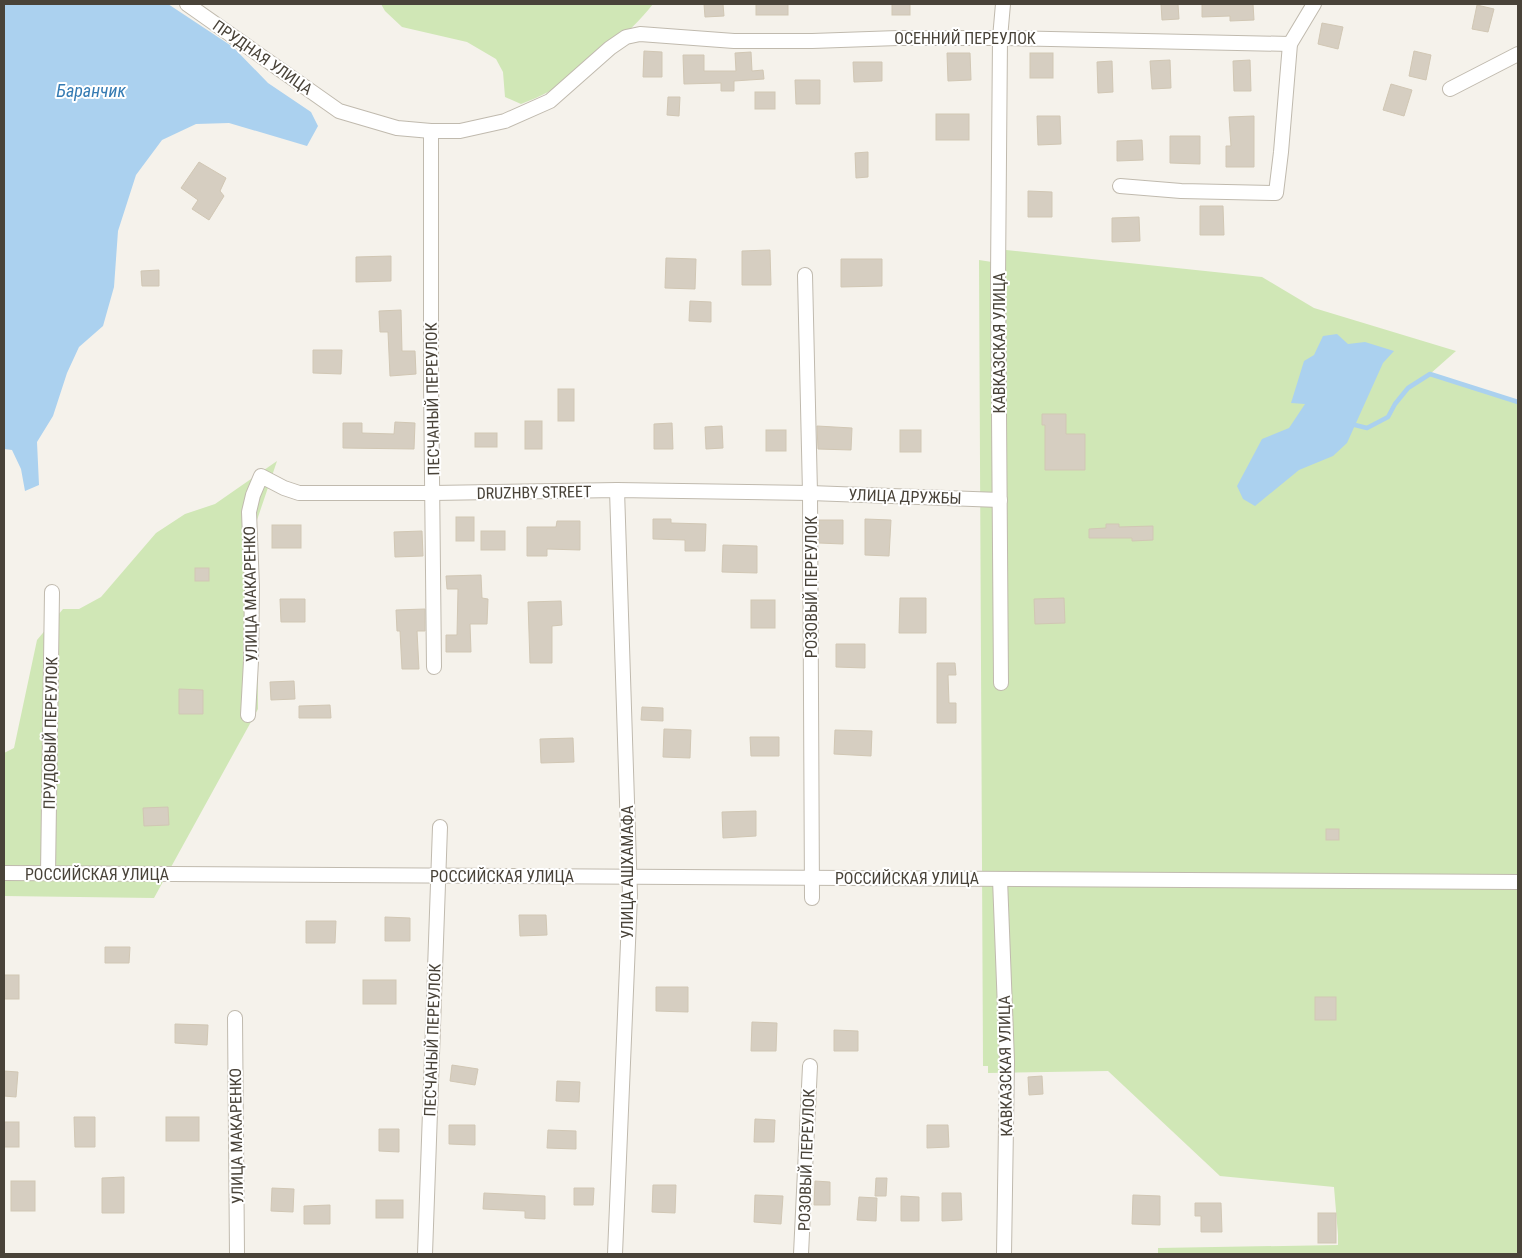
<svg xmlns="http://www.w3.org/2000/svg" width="1522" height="1258" font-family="'Roboto Condensed',sans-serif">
	<rect width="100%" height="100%" fill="#f5f2eb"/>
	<!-- green -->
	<g fill="#d0e7b6">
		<path d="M 381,4 L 653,4 C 631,33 582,73 550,91 C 541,96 531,100 521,104 L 505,97 L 503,72 L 496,59 L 467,42 L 402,27 L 385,11 Z"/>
		<path d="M 1006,250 L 1262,277 L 1314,308 L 1456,351 L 1430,374 L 1518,402 L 1518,1254 L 1158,1254 L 1158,1248 L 1338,1245 L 1338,1235 L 1334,1187 L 1220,1176 L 1108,1071 L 988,1073 L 988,1066 L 983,1066 L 979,260 L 1005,264 Z"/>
		<path d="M 277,461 L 256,523 L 258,709 L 154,898 L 4,896 L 4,753 L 14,748 L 37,640 L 63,609 L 79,609 L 101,597 L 156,533 L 185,514 L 215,504 Z"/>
	</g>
	<!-- water -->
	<g fill="#abd1ef">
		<path d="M 4,4 L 168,4 L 233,47 L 268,83 L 311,112 L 318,126 L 307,146 L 229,123 L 196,124 L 162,140 L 136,175 L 118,231 L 114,287 L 103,326 L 79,347 L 67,373 L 53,416 L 37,442 L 39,485 L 25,491 L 21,469 L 12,450 L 4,449 Z"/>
		<path d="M 1337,334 L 1348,344 L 1365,342 L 1394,351 L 1383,363 L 1347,443 L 1333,456 L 1299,470 L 1255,506 L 1243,499 L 1237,486 L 1262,439 L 1289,428 L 1305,404 L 1291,403 L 1304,361 L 1314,355 L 1323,336 Z"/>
	</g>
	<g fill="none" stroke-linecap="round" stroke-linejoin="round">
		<!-- stream -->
		<path stroke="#abd1ef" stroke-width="4.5" d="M 1355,425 L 1367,428 L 1388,417 L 1395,404 L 1408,388 L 1430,374 L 1518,402"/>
	</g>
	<!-- building -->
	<g fill="#d6cec1" stroke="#d1c7b4">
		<path d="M 704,4 L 723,4 L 724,16 L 705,17 Z"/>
		<rect x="756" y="4" width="32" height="11"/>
		<rect x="892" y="4" width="18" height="11"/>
		<path d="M 1161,4 L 1178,4 L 1179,19 L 1162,20 Z"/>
		<path d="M 1202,4 L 1253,4 L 1254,20 L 1230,21 L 1230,16 L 1202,17 Z"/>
		<path d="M 1477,5 L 1494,9 L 1488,32 L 1472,29 Z"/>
		<path d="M 1322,23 L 1343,27 L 1338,49 L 1318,44 Z"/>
		<path d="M 644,51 L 662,52 L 662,77 L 643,77 Z"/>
		<path d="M 1414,51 L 1431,55 L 1426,80 L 1409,76 Z"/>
		<path d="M 751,52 L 752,71 L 763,70 L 764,79 L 734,81 L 734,91 L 721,91 L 721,83 L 684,84 L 683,55 L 704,55 L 704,71 L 736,71 L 735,53 Z"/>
		<path d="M 947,53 L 970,53 L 971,80 L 948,81 Z"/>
		<rect x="1030" y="53" width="23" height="25"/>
		<path d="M 1170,60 L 1171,88 L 1152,89 L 1150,61 Z"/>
		<path d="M 1250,60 L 1251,91 L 1234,91 L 1233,61 Z"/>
		<path d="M 1112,61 L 1113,92 L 1098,93 L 1097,62 Z"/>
		<path d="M 853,62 L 882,62 L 882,81 L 854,82 Z"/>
		<path d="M 795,80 L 820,80 L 820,104 L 796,104 Z"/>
		<path d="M 1391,84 L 1412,90 L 1404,116 L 1383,110 Z"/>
		<rect x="755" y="92" width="20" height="17"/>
		<path d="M 668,97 L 680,97 L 679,116 L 667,115 Z"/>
		<rect x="936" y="114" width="33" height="26"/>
		<path d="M 1037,116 L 1060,116 L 1061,144 L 1038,145 Z"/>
		<path d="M 1254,116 L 1254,167 L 1226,167 L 1226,146 L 1231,146 L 1229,117 Z"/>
		<path d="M 1170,136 L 1200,136 L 1200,164 L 1170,163 Z"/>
		<path d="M 1142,140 L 1143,160 L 1117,161 L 1117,141 Z"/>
		<path d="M 868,152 L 868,177 L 856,178 L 855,153 Z"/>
		<path d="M 199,162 L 226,178 L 220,191 L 224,196 L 209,220 L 192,209 L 198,200 L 181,188 Z"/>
		<path d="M 1028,191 L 1052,192 L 1052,217 L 1028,217 Z"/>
		<path d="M 1200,206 L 1223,206 L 1224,235 L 1200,235 Z"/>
		<path d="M 1139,217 L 1140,241 L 1112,242 L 1112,218 Z"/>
		<path d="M 770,250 L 771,285 L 742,285 L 742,251 Z"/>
		<path d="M 391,256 L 391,281 L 356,282 L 356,257 Z"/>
		<path d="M 666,258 L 696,259 L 695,289 L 665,288 Z"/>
		<path d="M 841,259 L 882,259 L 882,286 L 841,287 Z"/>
		<path d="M 159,270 L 159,286 L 142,286 L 141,271 Z"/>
		<path d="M 690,301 L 711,302 L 711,322 L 689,321 Z"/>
		<path d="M 401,310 L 402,351 L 415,351 L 416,374 L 390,376 L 388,332 L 380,332 L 379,311 Z"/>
		<path d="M 313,350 L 342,350 L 341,374 L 313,373 Z"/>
		<rect x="558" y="389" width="16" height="32"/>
		<path d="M 1042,414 L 1066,414 L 1066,434 L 1085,434 L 1085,470 L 1045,470 L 1045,425 L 1042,425 Z"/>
		<rect x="525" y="421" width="17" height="28"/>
		<path d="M 395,422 L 415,423 L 414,449 L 343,448 L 343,423 L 362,423 L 362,433 L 394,434 Z"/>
		<path d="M 672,423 L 673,449 L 654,449 L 654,424 Z"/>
		<path d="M 722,426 L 723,448 L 706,449 L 705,427 Z"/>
		<path d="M 817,426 L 852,428 L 851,450 L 818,449 Z"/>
		<rect x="766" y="430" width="20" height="21"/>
		<rect x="900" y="430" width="21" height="22"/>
		<rect x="475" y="433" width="22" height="14"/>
		<rect x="456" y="517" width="18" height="24"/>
		<path d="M 653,519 L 671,519 L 671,523 L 706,524 L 705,551 L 685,551 L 685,540 L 653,539 Z"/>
		<path d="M 865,519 L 891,520 L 889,556 L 865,555 Z"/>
		<path d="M 819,520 L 843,520 L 843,544 L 819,543 Z"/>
		<path d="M 557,521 L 580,521 L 580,550 L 547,549 L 547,556 L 527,556 L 527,527 L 556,527 Z"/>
		<path d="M 1106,524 L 1119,524 L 1119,527 L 1153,526 L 1153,540 L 1132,541 L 1132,538 L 1089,538 L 1089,529 L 1106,528 Z"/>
		<rect x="272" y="525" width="29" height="23"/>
		<path d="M 422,531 L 423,556 L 395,557 L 394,532 Z"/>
		<rect x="481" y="531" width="24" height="19"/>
		<path d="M 723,545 L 757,546 L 757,573 L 722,572 Z"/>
		<rect x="195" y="568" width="14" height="13"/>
		<path d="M 481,575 L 482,598 L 488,599 L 487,624 L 470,624 L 471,652 L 446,652 L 446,635 L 457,635 L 458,589 L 447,589 L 446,576 Z"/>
		<path d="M 900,598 L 926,598 L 926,633 L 899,633 Z"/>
		<path d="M 1064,598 L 1065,623 L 1035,624 L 1034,599 Z"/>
		<path d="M 280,599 L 305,599 L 305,622 L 281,622 Z"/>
		<rect x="751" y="600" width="24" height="28"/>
		<path d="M 561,601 L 562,625 L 552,626 L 552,663 L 530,663 L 528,602 Z"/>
		<path d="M 425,609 L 425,631 L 417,631 L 419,669 L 402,669 L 400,631 L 397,631 L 396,610 Z"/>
		<path d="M 836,644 L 865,644 L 865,668 L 836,667 Z"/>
		<path d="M 937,663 L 955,663 L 956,675 L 948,675 L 949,703 L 956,703 L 956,723 L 937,723 Z"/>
		<path d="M 294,681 L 295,699 L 271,700 L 270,682 Z"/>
		<path d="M 179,689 L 203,690 L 203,714 L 179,714 Z"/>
		<path d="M 330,705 L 331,718 L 299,718 L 299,706 Z"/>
		<path d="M 642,707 L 663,708 L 663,721 L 641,720 Z"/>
		<path d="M 664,729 L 691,730 L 690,758 L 663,757 Z"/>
		<path d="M 835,730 L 872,731 L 871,756 L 834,754 Z"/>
		<path d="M 750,737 L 779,737 L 779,756 L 751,756 Z"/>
		<path d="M 573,738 L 574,762 L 541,763 L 540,739 Z"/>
		<path d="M 168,807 L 169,825 L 144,826 L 143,808 Z"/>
		<path d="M 756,811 L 756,836 L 723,838 L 722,812 Z"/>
		<rect x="1326" y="829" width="13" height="11"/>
		<path d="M 519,915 L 546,915 L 547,935 L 520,936 Z"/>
		<path d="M 385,917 L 410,918 L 410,941 L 385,941 Z"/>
		<path d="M 306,921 L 336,921 L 335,943 L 306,943 Z"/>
		<path d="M 105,947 L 130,947 L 129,963 L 105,963 Z"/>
		<rect x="4" y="975" width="15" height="24"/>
		<rect x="363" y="980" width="33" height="24"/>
		<path d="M 656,987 L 688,987 L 688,1012 L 656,1011 Z"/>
		<rect x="1315" y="997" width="21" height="23"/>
		<path d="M 752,1022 L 777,1023 L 776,1051 L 751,1051 Z"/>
		<path d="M 175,1024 L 208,1025 L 207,1045 L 175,1043 Z"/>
		<path d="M 834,1030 L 858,1031 L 858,1051 L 834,1051 Z"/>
		<path d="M 452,1065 L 478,1069 L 475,1085 L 450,1081 Z"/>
		<path d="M 4,1071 L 18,1072 L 16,1097 L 4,1096 Z"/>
		<path d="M 1042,1076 L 1043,1094 L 1029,1095 L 1028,1077 Z"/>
		<path d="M 557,1081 L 580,1082 L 579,1102 L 556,1101 Z"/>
		<path d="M 74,1117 L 95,1117 L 95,1147 L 75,1147 Z"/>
		<rect x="166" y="1117" width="33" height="24"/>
		<path d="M 755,1119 L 775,1120 L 774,1142 L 754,1142 Z"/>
		<rect x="4" y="1122" width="15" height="25"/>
		<path d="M 449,1125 L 475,1125 L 475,1145 L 449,1144 Z"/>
		<path d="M 927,1125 L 948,1125 L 949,1147 L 927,1148 Z"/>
		<path d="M 379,1129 L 399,1129 L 399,1152 L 379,1151 Z"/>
		<path d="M 548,1130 L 576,1131 L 576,1149 L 547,1148 Z"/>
		<path d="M 124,1177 L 124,1213 L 102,1213 L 102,1178 Z"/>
		<path d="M 876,1178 L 887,1178 L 886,1196 L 875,1196 Z"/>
		<rect x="11" y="1181" width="24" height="30"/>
		<path d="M 815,1181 L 830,1182 L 830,1205 L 814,1205 Z"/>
		<path d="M 653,1185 L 676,1185 L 675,1213 L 652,1212 Z"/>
		<path d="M 272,1188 L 294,1189 L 293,1212 L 271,1211 Z"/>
		<path d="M 574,1188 L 594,1188 L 593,1205 L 574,1205 Z"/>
		<path d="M 484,1193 L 545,1196 L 545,1219 L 525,1218 L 525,1211 L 483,1209 Z"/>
		<path d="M 942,1193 L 961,1193 L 962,1220 L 942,1221 Z"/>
		<path d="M 755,1195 L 783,1196 L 781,1224 L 754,1222 Z"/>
		<path d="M 1133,1195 L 1160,1196 L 1160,1225 L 1132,1224 Z"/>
		<path d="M 901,1196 L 919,1197 L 919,1221 L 901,1221 Z"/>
		<path d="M 859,1197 L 877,1198 L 876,1221 L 857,1220 Z"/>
		<rect x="376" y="1200" width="27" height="18"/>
		<path d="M 1195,1203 L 1221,1203 L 1222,1232 L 1201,1232 L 1201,1216 L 1195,1216 Z"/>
		<path d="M 330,1205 L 330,1224 L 304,1224 L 304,1206 Z"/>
		<rect x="1318" y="1213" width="18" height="30"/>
	</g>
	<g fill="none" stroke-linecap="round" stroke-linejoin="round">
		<!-- minor casing -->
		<g stroke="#c0baae" stroke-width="16">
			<g id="minor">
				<path d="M 187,4 L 339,111 L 397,128 L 431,131 L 460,131 L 505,121 L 550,101 L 610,48 L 626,37 L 640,34 L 734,41 L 812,41 L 898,38 L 1000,38 L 1290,44"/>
				<path d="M 1450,89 L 1518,54"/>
				<path d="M 431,131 L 431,380 L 434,667"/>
				<path d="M 1120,186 L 1181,191 L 1276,193 L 1281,152 L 1290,44 L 1314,4"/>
				<path d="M 805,275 L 810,493 L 812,898"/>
				<path d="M 1001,683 L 998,278 L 1000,38 L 1003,4"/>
				<path d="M 248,715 L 251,661 L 252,587 L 249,512 L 253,495 L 261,476 L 284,488 L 299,493 L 433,493 L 617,490 L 810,493 L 1000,500"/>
				<path d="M 4,873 L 1518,882"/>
				<path d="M 48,874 L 52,592"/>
				<path d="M 1000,879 L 1007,1061 L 1004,1254"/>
				<path d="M 235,1018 L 237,1254"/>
				<path d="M 425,1254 L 440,827"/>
				<path d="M 615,1254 L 630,895 L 617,490"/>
				<path d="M 801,1254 L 810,1066"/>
			</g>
		</g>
		<!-- minor -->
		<use href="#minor" stroke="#fff" stroke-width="14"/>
	</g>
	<g text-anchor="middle" stroke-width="4" stroke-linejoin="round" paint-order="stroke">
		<!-- street labels -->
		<g font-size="16" fill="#494339" stroke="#fff">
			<text x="965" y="44">ОСЕННИЙ ПЕРЕУЛОК</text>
			<text transform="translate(263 57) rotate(35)" y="6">ПРУДНАЯ УЛИЦА</text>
			<text transform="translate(999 343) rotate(-90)" y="6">КАВКАЗCКАЯ УЛИЦА</text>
			<text transform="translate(432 399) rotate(-91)" y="6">ПЕСЧАНЫЙ ПЕРЕУЛОК</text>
			<text transform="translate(534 492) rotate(-1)" y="6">DRUZHBY STREET</text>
			<text transform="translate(905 496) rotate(2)" y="6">УЛИЦА ДРУЖБЫ</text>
			<text transform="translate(811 587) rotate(-90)" y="6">РОЗОВЫЙ ПЕРЕУЛОК</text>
			<text transform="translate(250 594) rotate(-91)" y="6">УЛИЦА МАКАРЕНКО</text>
			<text transform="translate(50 733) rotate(-89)" y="6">ПРУДОВЫЙ ПЕРЕУЛОК</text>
			<text transform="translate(627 872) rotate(-90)" y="6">УЛИЦА АШХАМАФА</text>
			<text x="97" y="880">РОССИЙСКАЯ УЛИЦА</text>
			<text x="502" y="882">РОССИЙСКАЯ УЛИЦА</text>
			<text x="907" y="884">РОССИЙСКАЯ УЛИЦА</text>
			<text transform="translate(432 1040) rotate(-88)" y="6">ПЕСЧАНЫЙ ПЕРЕУЛОК</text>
			<text transform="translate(1005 1066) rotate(-91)" y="6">КАВКАЗCКАЯ УЛИЦА</text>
			<text transform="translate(236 1136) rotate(-91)" y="6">УЛИЦА МАКАРЕНКО</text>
			<text transform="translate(806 1160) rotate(-88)" y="6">РОЗОВЫЙ ПЕРЕУЛОК</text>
		</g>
		<!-- water labels -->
		<g font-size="18" font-style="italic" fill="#357bb3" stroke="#fff">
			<text x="91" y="97">Баранчик</text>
		</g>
	</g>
	<!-- border -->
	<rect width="1522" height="1258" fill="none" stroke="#494339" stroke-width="10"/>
</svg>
